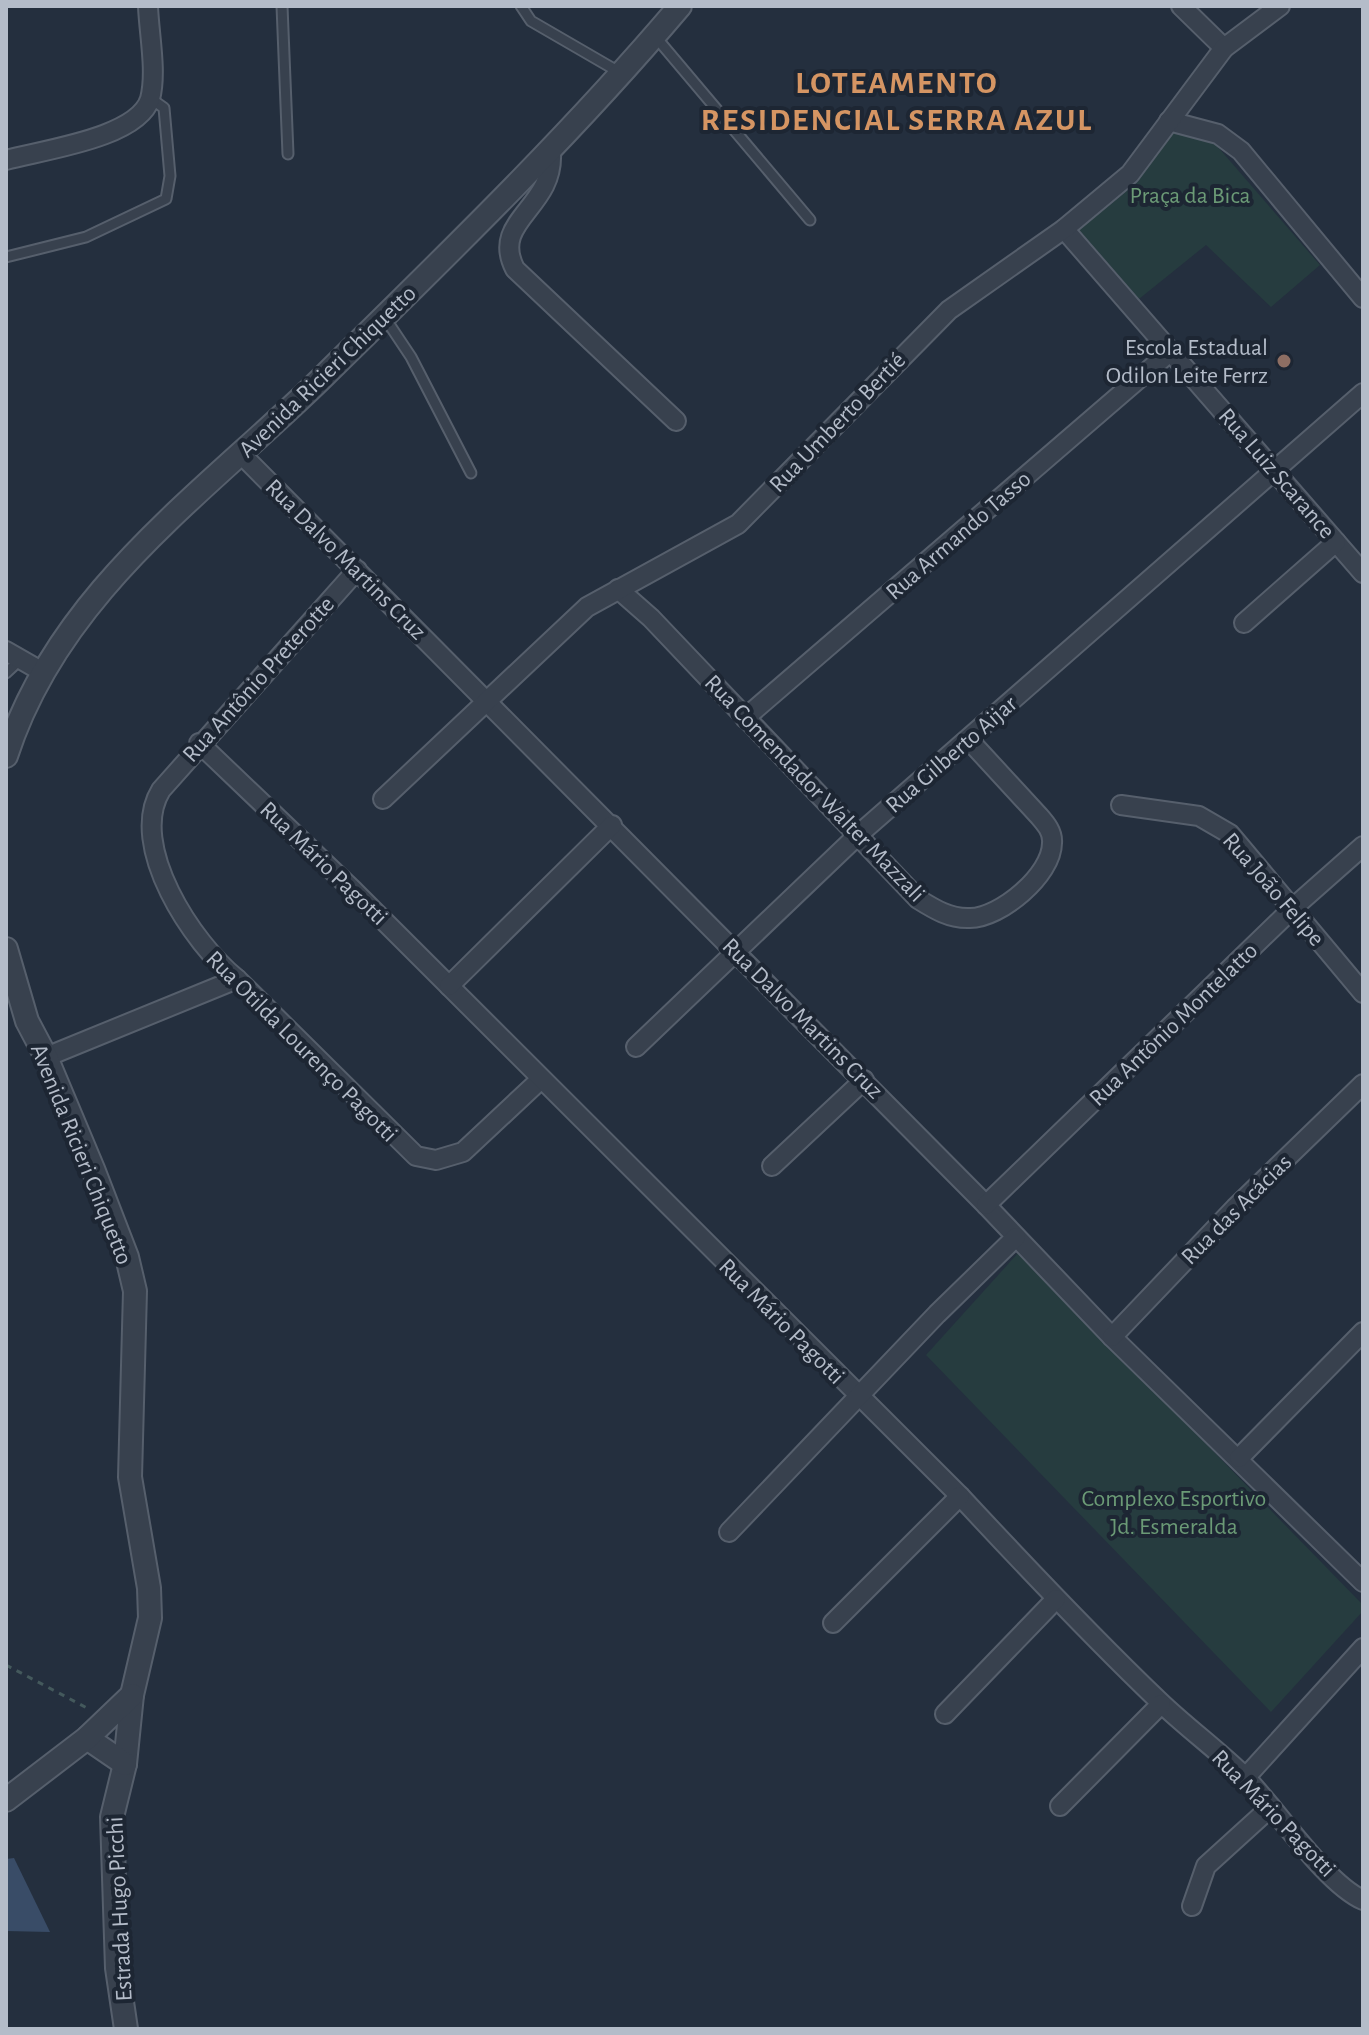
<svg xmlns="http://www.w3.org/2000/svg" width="1369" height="2035" font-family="'Alegreya Sans',sans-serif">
	<rect width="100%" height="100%" fill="#242f3e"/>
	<!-- green -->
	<g fill="#263c3f">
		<path d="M 1173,132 L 1211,139 L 1320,265 L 1271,307 L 1206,245 L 1139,299 L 1079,230 L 1133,186 Z"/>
		<path d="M 1019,1252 L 1363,1605 L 1363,1611 L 1271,1712 L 926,1355 Z"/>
	</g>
	<!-- water -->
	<path fill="#394c67" d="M 14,1858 L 50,1932 L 6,1931 L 6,1859 Z"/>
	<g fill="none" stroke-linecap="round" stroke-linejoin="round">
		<!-- service casing -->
		<g stroke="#565f6c" stroke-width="13">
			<g id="service">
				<path d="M 282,6 L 288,154"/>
				<path d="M 521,6 L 531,21 L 619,72"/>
				<path d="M 654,35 L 810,220"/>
				<path d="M 6,257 L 86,237 L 166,199 L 170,176 L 164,108 L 150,98"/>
				<path d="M 385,318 L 411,357 L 471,473"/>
				<path d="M 6,673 L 21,659"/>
			</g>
		</g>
		<!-- minor casing -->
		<g stroke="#565f6c" stroke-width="22">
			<g id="minor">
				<path d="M 1181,6 L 1224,48"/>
				<path d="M 1169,121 L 1218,134 L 1241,151 L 1363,298"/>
				<path d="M 551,153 C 554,209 490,220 515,269 L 676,421"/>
				<path d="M 6,160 C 42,150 138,138 150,99 C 157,72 149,34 148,6"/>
				<path d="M 1064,229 L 1363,573"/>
				<path d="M 242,455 L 986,1205 L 1112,1337 L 1363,1582"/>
				<path d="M 357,570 L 161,790 C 127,845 193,944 237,979 L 416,1156 L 436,1160 L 463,1152 L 540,1080"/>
				<path d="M 618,589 L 651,618 L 918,899 C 934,909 950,919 970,918 C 1000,918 1052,875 1052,843 C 1053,832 1046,824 1039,816 L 969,740"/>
				<path d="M 1244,623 L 1336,542"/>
				<path d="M 6,651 L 41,671"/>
				<path d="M 745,718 L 1171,351"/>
				<path d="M 199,743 L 354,891 L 960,1496 C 1025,1566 1090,1635 1159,1701 C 1187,1728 1219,1751 1246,1778 C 1276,1809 1326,1884 1363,1900"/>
				<path d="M 383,799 L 587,607 L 738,524 L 949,310 L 1064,229 L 1130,174 L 1224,48 L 1280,6"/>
				<path d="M 1121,805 L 1199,816 L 1230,834 L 1363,993"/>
				<path d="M 449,986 L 612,825"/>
				<path d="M 636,1047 L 858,835 L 1363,393"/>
				<path d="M 46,1057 L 237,979"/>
				<path d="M 772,1166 L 864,1080"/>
				<path d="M 986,1205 L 1294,907 L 1363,846"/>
				<path d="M 1112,1337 L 1235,1208 L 1363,1084"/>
				<path d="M 1239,1458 L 1363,1332"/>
				<path d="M 729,1532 L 937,1314 L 1016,1237"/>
				<path d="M 833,1623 L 960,1496"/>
				<path d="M 945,1714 L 1056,1599"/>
				<path d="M 1245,1778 L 1363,1648"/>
				<path d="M 1060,1806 L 1161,1704"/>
				<path d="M 1192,1906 L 1206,1866 L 1271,1807"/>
			</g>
		</g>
		<!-- tertiary casing -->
		<g stroke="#565f6c" stroke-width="26">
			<g id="tertiary">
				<path d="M 6,756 C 59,591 205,493 324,376 C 446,256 569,137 680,6"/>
				<path d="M 6,949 L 27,1021 L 46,1057 L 93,1169 L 127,1257 L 135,1291 L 130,1477 L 149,1588 L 150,1618 L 132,1695 L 125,1764 L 112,1817 L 117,1968 L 126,2029"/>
				<path d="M 87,1738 L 125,1764"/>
				<path d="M 6,1800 L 87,1738 L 132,1695"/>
			</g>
		</g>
		<!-- path -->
		<path stroke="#44595c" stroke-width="3" stroke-dasharray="6 6" stroke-linecap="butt" d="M 6,1665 L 87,1708"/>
		<!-- service -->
		<use href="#service" stroke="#38414e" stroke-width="9"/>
		<!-- minor -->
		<use href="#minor" stroke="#38414e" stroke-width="18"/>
		<!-- tertiary -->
		<use href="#tertiary" stroke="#38414e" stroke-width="22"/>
	</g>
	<!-- markers -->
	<circle fill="#8d6e63" stroke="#1d2633" stroke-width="3" cx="1284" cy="361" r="8"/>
	<g text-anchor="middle" stroke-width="8" stroke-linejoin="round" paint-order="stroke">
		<!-- park labels -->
		<g font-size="24" fill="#6b9a76" stroke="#1d2633">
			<text x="1190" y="203">Praça da Bica</text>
			<text x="1174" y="1506">Complexo Esportivo<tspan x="1174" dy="28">Jd. Esmeralda</tspan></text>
		</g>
		<!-- poi labels -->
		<g font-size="24" fill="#b4bcc9" stroke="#1d2633" text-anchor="end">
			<text x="1268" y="355">Escola Estadual<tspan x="1268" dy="28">Odilon Leite Ferrz</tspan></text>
		</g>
		<!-- street labels -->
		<g font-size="24" fill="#b4bcc9" stroke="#1d2633">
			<text transform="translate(327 371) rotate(-44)" y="8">Avenida Ricieri Chiquetto</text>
			<text transform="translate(837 422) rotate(-46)" y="8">Rua Umberto Bertié</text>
			<text transform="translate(1277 473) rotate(49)" y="8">Rua Luiz Scarance</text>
			<text transform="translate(958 535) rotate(-41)" y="8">Rua Armando Tasso</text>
			<text transform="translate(346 559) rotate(45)" y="8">Rua Dalvo Martins Cruz</text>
			<text transform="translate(258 679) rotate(-48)" y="8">Rua Antônio Preterotte</text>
			<text transform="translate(951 754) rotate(-41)" y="8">Rua Gilberto Aijar</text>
			<text transform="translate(815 788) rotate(46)" y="8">Rua Comendador Walter Mazzali</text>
			<text transform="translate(324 863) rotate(44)" y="8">Rua Mário Pagotti</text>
			<text transform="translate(1274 889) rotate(49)" y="8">Rua João Felipe</text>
			<text transform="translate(803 1018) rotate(45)" y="8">Rua Dalvo Martins Cruz</text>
			<text transform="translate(1173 1024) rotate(-44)" y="8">Rua Antônio Montelatto</text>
			<text transform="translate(302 1046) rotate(45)" y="8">Rua Otilda Lourenço Pagotti</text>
			<text transform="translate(82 1154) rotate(68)" y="8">Avenida Ricieri Chiquetto</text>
			<text transform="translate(1236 1209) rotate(-45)" y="8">Rua das Acácias</text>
			<text transform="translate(782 1321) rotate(45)" y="8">Rua Mário Pagotti</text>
			<text transform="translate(1274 1813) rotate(46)" y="8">Rua Mário Pagotti</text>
			<text transform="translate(119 1909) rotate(-93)" y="8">Estrada Hugo Picchi</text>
		</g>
		<!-- district labels -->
		<g font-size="32" font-weight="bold" letter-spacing="2" fill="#d59563" stroke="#1d2633">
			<text x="897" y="93">LOTEAMENTO<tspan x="897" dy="37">RESIDENCIAL SERRA AZUL</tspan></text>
		</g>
	</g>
	<!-- border -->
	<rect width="1369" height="2035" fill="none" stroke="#b4bcc9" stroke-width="16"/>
</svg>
